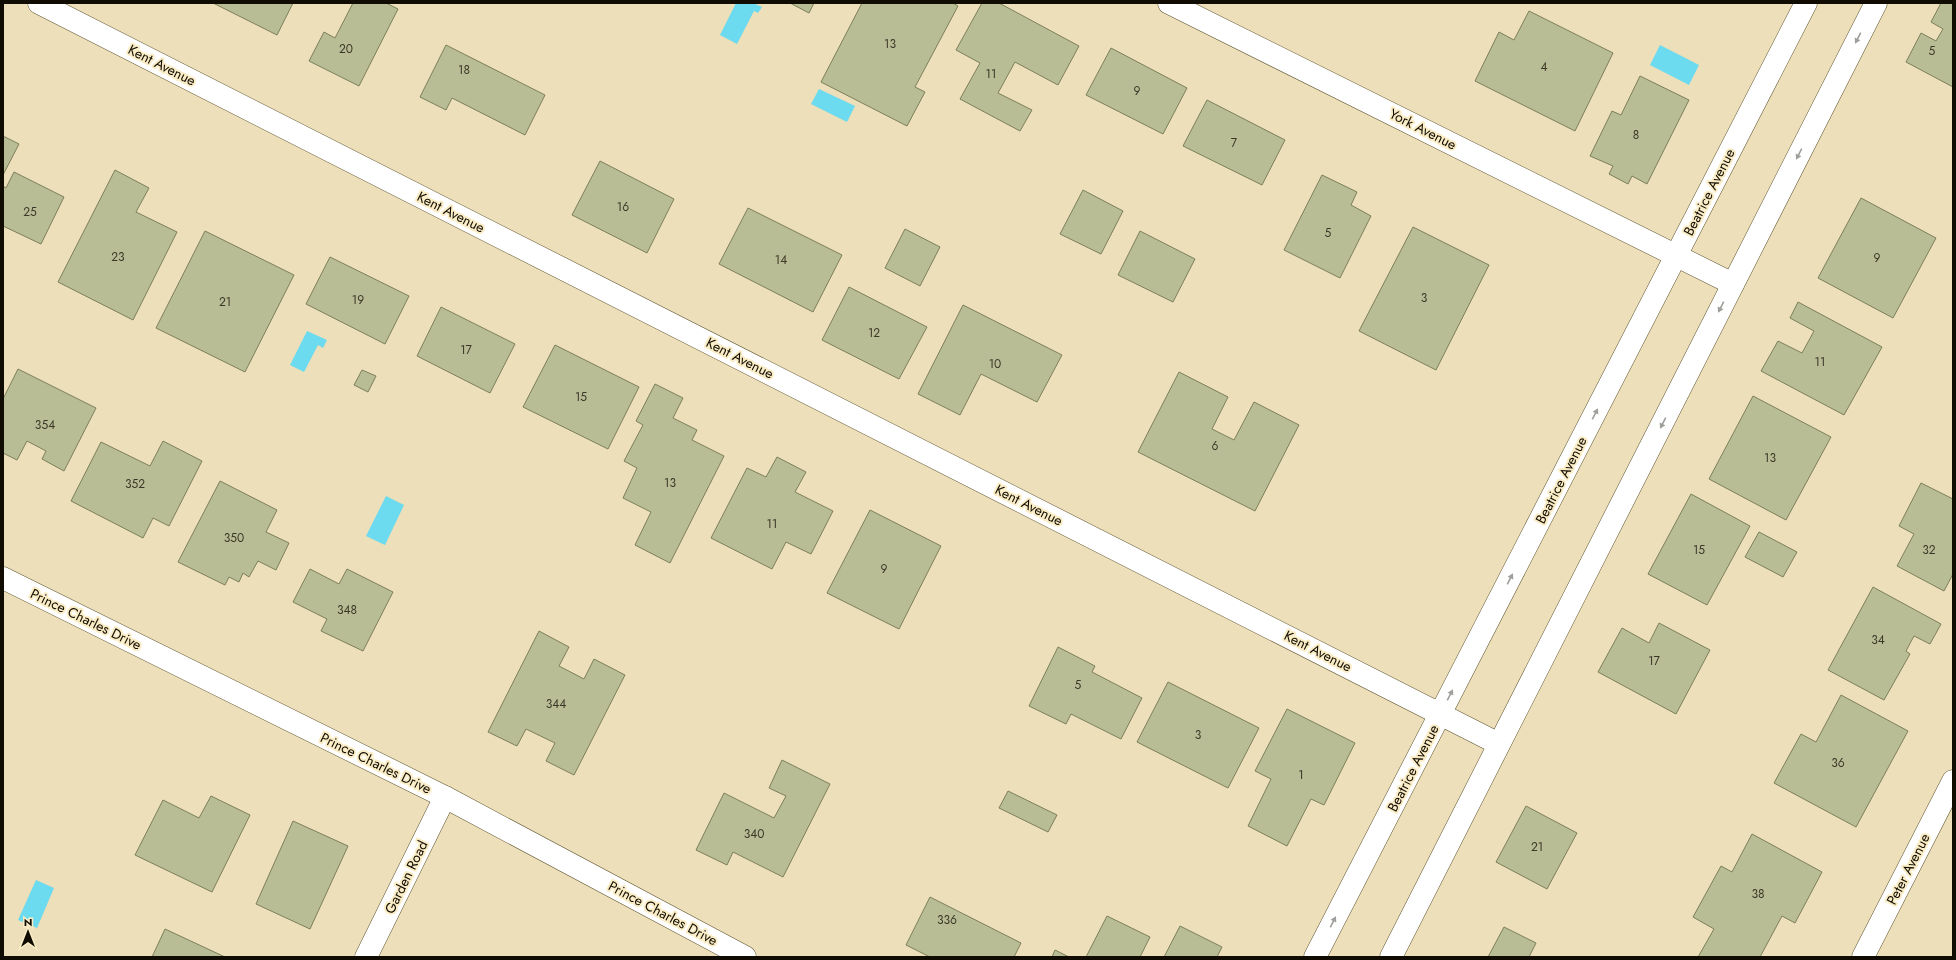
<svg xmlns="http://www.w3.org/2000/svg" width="1956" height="960" font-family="Jost,sans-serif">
	<rect width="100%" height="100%" fill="#ecdfb9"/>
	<!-- water -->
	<g fill="#6cdaef">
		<path d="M 736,3 L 753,3 L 762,7 L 758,13 L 754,11 L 737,44 L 720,35 Z"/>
		<path d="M 1660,45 L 1699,65 L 1689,85 L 1650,65 Z"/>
		<path d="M 819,89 L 855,106 L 847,122 L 811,104 Z"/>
		<path d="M 307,331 L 327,340 L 323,348 L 318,345 L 304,372 L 290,365 Z"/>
		<path d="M 386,496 L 404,505 L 385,545 L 366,536 Z"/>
		<path d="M 36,880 L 54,888 L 37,928 L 18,920 Z"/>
	</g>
	<!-- building -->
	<g fill="#b9bd96" stroke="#7c7f5a">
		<path d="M 213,3 L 293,3 L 277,35 Z"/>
		<path d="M 353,3 L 386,3 L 398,9 L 359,86 L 309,61 L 324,32 L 335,38 Z"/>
		<path d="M 790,3 L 814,3 L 809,13 Z"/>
		<path d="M 862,3 L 953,3 L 958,6 L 915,87 L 925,92 L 907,126 L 821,82 Z"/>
		<path d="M 982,3 L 999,3 L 1079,46 L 1058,85 L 1015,62 L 998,93 L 1032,110 L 1020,131 L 960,99 L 980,63 L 956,50 Z"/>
		<path d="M 1941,3 L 1953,3 L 1953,87 L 1906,62 L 1921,33 L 1936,41 L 1943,29 L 1931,22 Z"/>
		<path d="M 1529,11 L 1613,53 L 1575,131 L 1475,81 L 1499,32 L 1514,40 Z"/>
		<path d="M 446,45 L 545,95 L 525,135 L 452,98 L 446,110 L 420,97 Z"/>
		<path d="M 1111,48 L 1187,88 L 1163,134 L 1086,95 Z"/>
		<path d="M 1640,76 L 1689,100 L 1647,184 L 1632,176 L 1628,184 L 1609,174 L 1613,166 L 1590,156 L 1612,111 L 1621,115 Z"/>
		<path d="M 1207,100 L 1285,140 L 1262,185 L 1183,146 Z"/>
		<path d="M 3,136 L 19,144 L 3,175 Z"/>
		<path d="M 600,161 L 674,199 L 647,253 L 572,215 Z"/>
		<path d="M 115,170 L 149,188 L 136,212 L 177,232 L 133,320 L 58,282 Z"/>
		<path d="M 14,172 L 64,197 L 41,244 L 3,226 L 3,186 L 6,188 Z"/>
		<path d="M 1322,175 L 1357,192 L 1351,205 L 1371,216 L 1340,278 L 1284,250 Z"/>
		<path d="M 1083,190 L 1123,211 L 1101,254 L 1060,234 Z"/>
		<path d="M 1861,198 L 1936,238 L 1893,318 L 1818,278 Z"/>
		<path d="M 748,208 L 842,255 L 813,312 L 719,264 Z"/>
		<path d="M 1413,227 L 1489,265 L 1436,370 L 1359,331 Z"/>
		<path d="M 905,229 L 940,247 L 920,286 L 885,268 Z"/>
		<path d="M 205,231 L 294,275 L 245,372 L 156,328 Z"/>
		<path d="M 1140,231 L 1195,259 L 1173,302 L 1118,275 Z"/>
		<path d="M 330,257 L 409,296 L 385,344 L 306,304 Z"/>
		<path d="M 849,287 L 927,327 L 899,379 L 822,340 Z"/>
		<path d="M 1798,302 L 1882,347 L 1844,415 L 1761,371 L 1778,341 L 1802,353 L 1814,331 L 1790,318 Z"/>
		<path d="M 963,305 L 1062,355 L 1037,402 L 981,374 L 960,415 L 918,394 Z"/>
		<path d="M 441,307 L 515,344 L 490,393 L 417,356 Z"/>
		<path d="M 555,345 L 639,387 L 608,449 L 523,407 Z"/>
		<path d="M 18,369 L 96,408 L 64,471 L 42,459 L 46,451 L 27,441 L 17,460 L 3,453 L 3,399 Z"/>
		<path d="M 362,370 L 376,376 L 368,392 L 354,385 Z"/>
		<path d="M 1179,372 L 1228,397 L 1212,429 L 1234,440 L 1254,402 L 1299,425 L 1255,511 L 1138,452 Z"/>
		<path d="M 655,384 L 683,398 L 673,418 L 697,430 L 692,440 L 724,456 L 670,563 L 635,545 L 651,512 L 623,498 L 637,468 L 624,461 L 643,425 L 636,421 Z"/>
		<path d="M 1753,396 L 1831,437 L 1786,520 L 1709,479 Z"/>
		<path d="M 163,441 L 202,461 L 169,526 L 153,518 L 143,538 L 71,501 L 101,442 L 150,466 Z"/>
		<path d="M 777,457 L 806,472 L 795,492 L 833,511 L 811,554 L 786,542 L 772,569 L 711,538 L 747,468 L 766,477 Z"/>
		<path d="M 220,481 L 277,510 L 266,532 L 289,543 L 276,570 L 258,561 L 249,577 L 243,573 L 239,582 L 229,577 L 225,585 L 178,562 Z"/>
		<path d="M 1921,483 L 1953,499 L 1953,574 L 1944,591 L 1897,566 L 1914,534 L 1899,526 Z"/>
		<path d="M 1691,494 L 1750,526 L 1707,605 L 1648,574 Z"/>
		<path d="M 870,510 L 941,546 L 899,629 L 827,593 Z"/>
		<path d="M 1759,532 L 1797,552 L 1783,577 L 1745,557 Z"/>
		<path d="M 310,569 L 339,584 L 347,569 L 393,592 L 363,651 L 321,631 L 327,619 L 293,602 Z"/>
		<path d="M 1873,587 L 1941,624 L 1930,644 L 1914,636 L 1906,651 L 1910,654 L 1884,700 L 1828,670 Z"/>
		<path d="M 1659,623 L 1710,650 L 1676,714 L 1598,672 L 1622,628 L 1649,643 Z"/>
		<path d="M 539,631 L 569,647 L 559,666 L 584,679 L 594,659 L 625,675 L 574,775 L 546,761 L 555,743 L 526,729 L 517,746 L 488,732 Z"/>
		<path d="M 1058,647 L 1095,666 L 1092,672 L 1142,698 L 1121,739 L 1071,714 L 1066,724 L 1029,706 Z"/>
		<path d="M 1168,682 L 1259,728 L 1228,788 L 1137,742 Z"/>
		<path d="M 1841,695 L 1908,731 L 1856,827 L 1774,783 L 1801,734 L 1816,742 Z"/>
		<path d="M 1287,709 L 1355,743 L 1324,805 L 1311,799 L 1287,846 L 1248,826 L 1271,779 L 1255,771 Z"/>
		<path d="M 782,760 L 830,784 L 783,877 L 733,852 L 727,865 L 696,850 L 724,793 L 774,818 L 786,796 L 769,788 Z"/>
		<path d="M 1008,791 L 1057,815 L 1048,832 L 999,808 Z"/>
		<path d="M 211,796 L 250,815 L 212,892 L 135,855 L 163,800 L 199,818 Z"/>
		<path d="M 1526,806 L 1577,833 L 1547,889 L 1496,862 Z"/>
		<path d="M 293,821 L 348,846 L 310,929 L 256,904 Z"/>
		<path d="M 1752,834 L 1822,872 L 1795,923 L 1782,916 L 1760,957 L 1698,957 L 1714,929 L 1693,917 L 1721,866 L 1732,872 Z"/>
		<path d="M 930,897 L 1021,943 L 1014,957 L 930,957 L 906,945 Z"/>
		<path d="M 1107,916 L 1150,937 L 1140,957 L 1086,957 Z"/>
		<path d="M 1180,926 L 1222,947 L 1217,957 L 1164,957 Z"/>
		<path d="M 1504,927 L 1536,943 L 1529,957 L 1488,957 Z"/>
		<path d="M 165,929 L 225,957 L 152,957 Z"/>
		<path d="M 1055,950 L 1069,957 L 1052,957 Z"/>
	</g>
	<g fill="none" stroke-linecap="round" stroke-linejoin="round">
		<!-- minor casing -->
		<g stroke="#625735" stroke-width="23">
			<g id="minor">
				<path d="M 39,3 L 1499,744"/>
				<path d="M 1169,3 L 1733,284"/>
				<path d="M 366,957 L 445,797"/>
				<path d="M 1315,957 L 1806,3"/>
				<path d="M 1391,957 L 1876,3"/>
				<path d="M 1863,957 L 1953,781"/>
			</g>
		</g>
		<!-- highway casing -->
		<g stroke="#625735" stroke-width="23">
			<path id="highway" d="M 3,578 L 445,797 L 745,957"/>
		</g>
		<!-- minor -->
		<use href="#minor" stroke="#fff" stroke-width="22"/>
		<!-- highway -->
		<use href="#highway" stroke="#fff" stroke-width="22"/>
	</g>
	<!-- one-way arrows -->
	<defs><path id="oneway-solid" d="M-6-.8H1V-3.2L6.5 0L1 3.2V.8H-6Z"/></defs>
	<g fill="#a09e9a">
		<use href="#oneway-solid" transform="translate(1858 38) rotate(117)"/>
		<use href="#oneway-solid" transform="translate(1799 154) rotate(117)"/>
		<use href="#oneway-solid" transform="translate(1721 307) rotate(117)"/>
		<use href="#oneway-solid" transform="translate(1595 414) rotate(-63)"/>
		<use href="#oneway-solid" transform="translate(1663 423) rotate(117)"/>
		<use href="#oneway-solid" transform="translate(1510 579) rotate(-63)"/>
		<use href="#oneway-solid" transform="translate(1450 695) rotate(-63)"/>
		<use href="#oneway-solid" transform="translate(1333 922) rotate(-63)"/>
	</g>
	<g text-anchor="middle" stroke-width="4" stroke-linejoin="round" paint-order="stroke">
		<!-- number labels -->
		<g font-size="12" fill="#3b3827">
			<text x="890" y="48">13</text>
			<text x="346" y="53">20</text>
			<text x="1932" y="55">5</text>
			<text x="1544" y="71">4</text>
			<text x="464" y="74">18</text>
			<text x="991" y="78">11</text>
			<text x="1137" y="95">9</text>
			<text x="1636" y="139">8</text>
			<text x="1234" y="147">7</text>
			<text x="623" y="211">16</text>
			<text x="30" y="216">25</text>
			<text x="1328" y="237">5</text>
			<text x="118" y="261">23</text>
			<text x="1877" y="262">9</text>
			<text x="781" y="264">14</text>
			<text x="1424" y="302">3</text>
			<text x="358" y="304">19</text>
			<text x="225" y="306">21</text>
			<text x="874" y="337">12</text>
			<text x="466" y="354">17</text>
			<text x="1820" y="366">11</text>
			<text x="995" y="368">10</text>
			<text x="581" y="401">15</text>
			<text x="45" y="429">354</text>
			<text x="1215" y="450">6</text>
			<text x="1770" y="462">13</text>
			<text x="670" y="487">13</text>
			<text x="135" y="488">352</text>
			<text x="772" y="528">11</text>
			<text x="234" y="542">350</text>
			<text x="1699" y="554">15</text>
			<text x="1929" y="554">32</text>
			<text x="884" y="573">9</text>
			<text x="347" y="614">348</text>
			<text x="1878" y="644">34</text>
			<text x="1654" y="665">17</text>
			<text x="1078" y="689">5</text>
			<text x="556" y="708">344</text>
			<text x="1198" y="739">3</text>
			<text x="1838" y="767">36</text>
			<text x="1301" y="779">1</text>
			<text x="754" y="838">340</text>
			<text x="1537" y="851">21</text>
			<text x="1758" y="898">38</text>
			<text x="947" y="924">336</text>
		</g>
		<!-- street labels -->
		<g font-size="14" fill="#110c02" stroke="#faedc6">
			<text transform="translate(162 65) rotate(27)" y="5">Kent Avenue</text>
			<text transform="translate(1423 129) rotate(27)" y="5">York Avenue</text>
			<text transform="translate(1709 192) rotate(-63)" y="5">Beatrice Avenue</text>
			<text transform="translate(451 212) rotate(27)" y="5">Kent Avenue</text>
			<text transform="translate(740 358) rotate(27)" y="5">Kent Avenue</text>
			<text transform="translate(1561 480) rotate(-63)" y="5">Beatrice Avenue</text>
			<text transform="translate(1029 505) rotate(27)" y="5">Kent Avenue</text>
			<text transform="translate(86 619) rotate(26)" y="5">Prince Charles Drive</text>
			<text transform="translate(1318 651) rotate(27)" y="5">Kent Avenue</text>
			<text transform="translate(376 763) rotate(26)" y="5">Prince Charles Drive</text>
			<text transform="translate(1413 768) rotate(-63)" y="5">Beatrice Avenue</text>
			<text transform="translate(1908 869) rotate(-63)" y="5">Peter Avenue</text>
			<text transform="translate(406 877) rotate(-64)" y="5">Garden Road</text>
			<text transform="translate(663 913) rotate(28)" y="5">Prince Charles Drive</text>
		</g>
	</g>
	<!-- border -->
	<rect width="1956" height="960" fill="none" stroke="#110c02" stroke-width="8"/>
	<!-- north arrow -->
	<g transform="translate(28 932)" stroke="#faedc6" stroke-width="3" paint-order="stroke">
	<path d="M0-3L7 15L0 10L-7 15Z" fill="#110c02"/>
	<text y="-6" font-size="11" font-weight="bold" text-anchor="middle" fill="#110c02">N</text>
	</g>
</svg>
